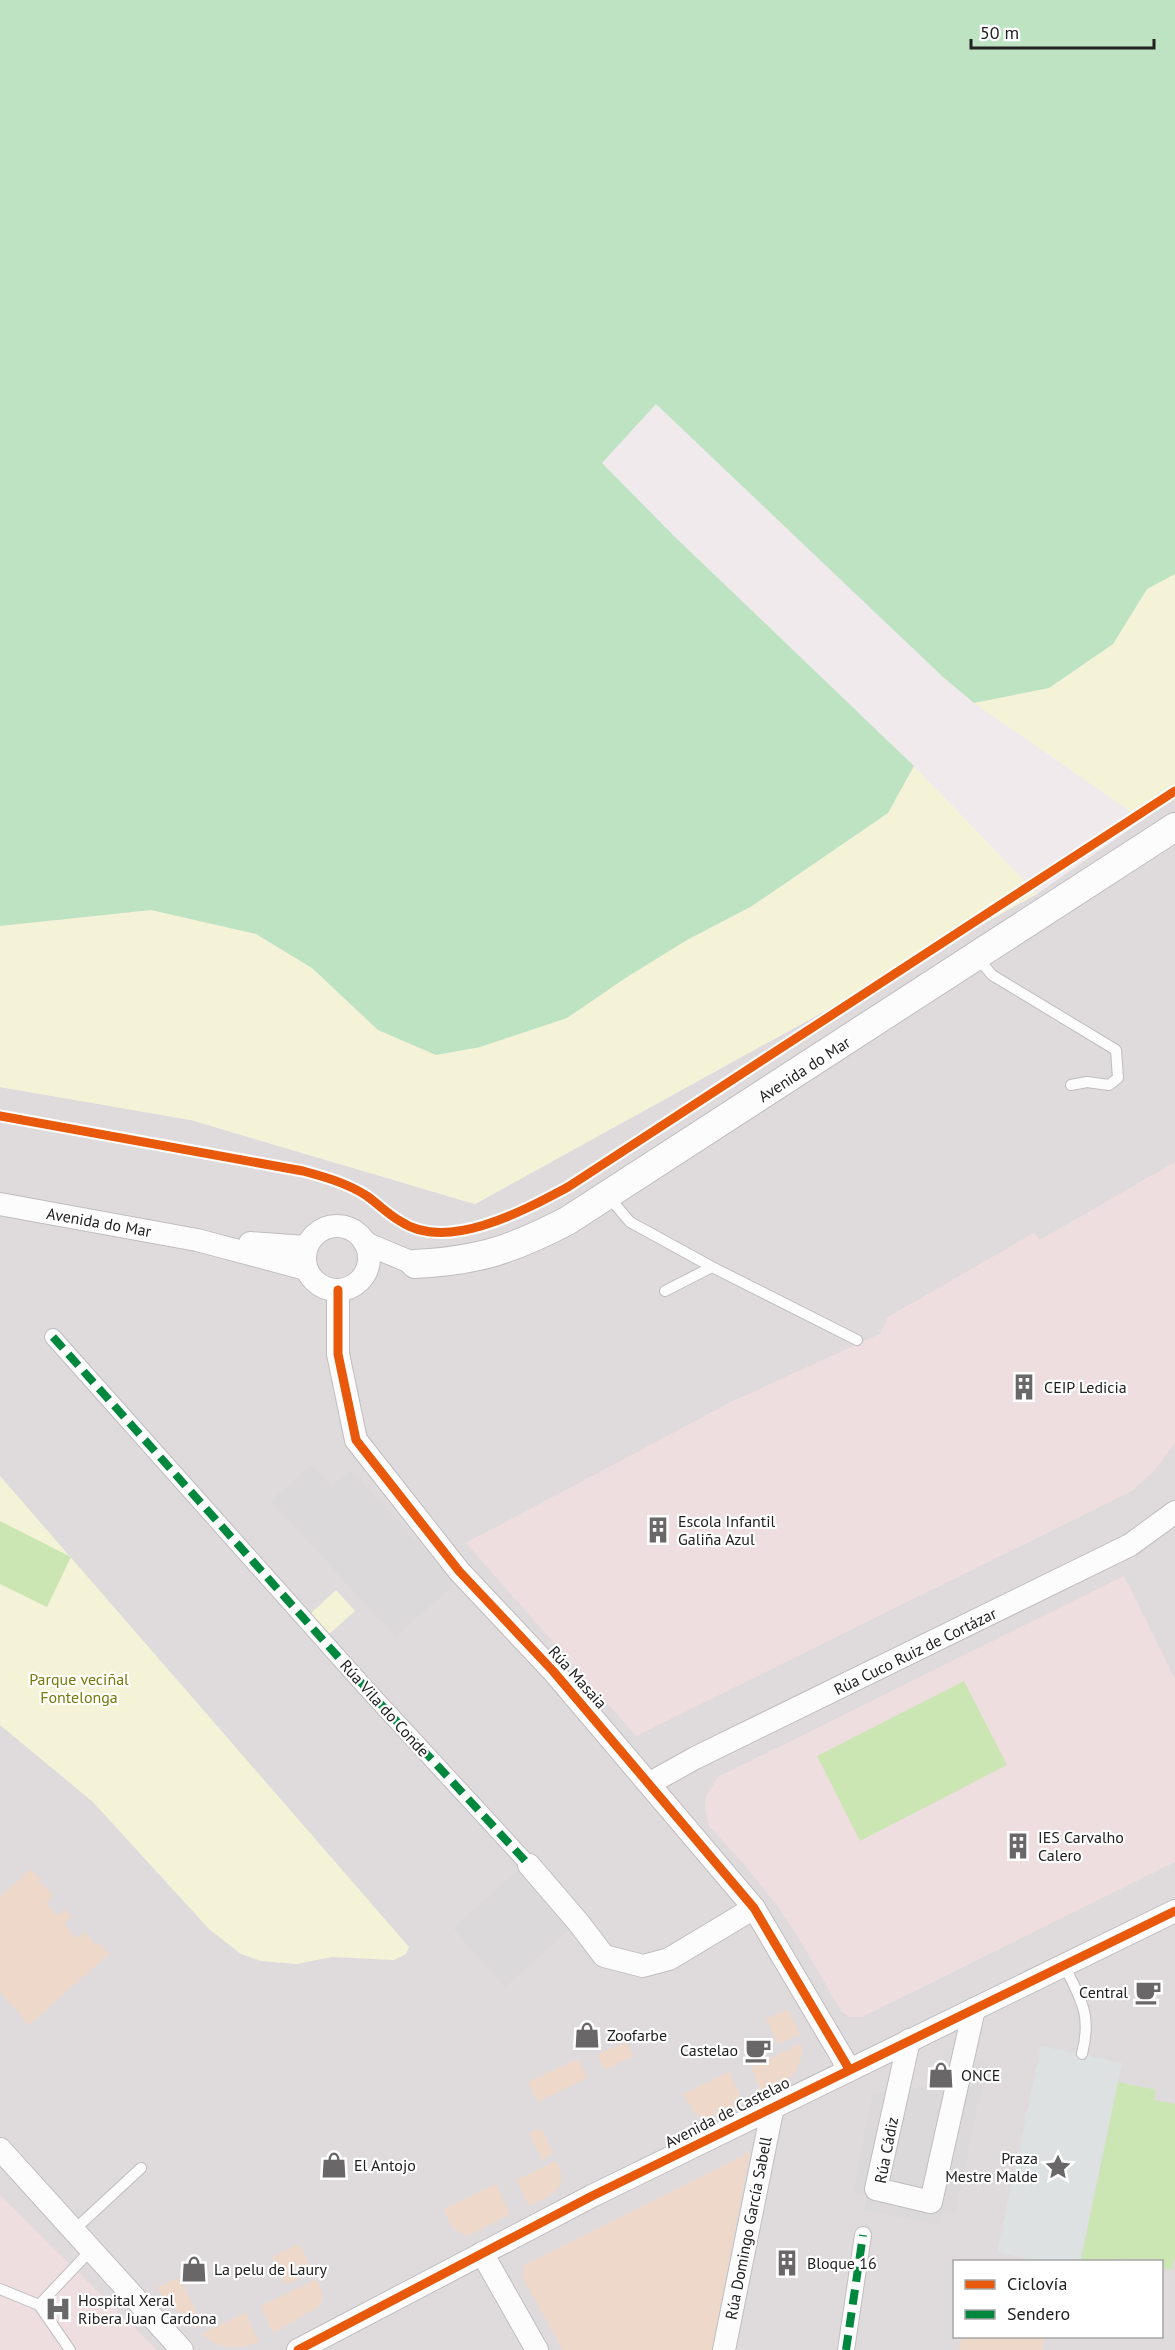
<svg xmlns="http://www.w3.org/2000/svg" width="1175" height="2350" font-family="'PT Sans',sans-serif">
	<rect width="100%" height="100%" fill="#f0eaec"/>
	<!-- residential -->
	<path fill="#dfdbdd" fill-rule="evenodd" d="M 1175,791 L 1175,2350 L 0,2350 L 0,1087 L 191,1120 L 475,1204 L 1037,894 L 1143,820 ZM 954,2262 L 1162,2262 L 1162,2336 L 954,2336 Z"/>
	<!-- education -->
	<g fill="#efdee0">
		<path d="M 1175,1162 L 1175,1443 L 1153,1472 L 1130,1492 L 636,1736 L 466,1543 L 731,1402 L 880,1334 L 888,1317 L 1034,1233 L 1040,1240 Z"/>
		<path d="M 1124,1576 L 1175,1679 L 1175,1862 L 862,2017 L 850,2017 L 841,2011 L 804,1947 L 779,1908 L 743,1863 L 709,1826 L 705,1809 L 706,1796 L 718,1777 Z"/>
		<path d="M 0,2195 L 74,2268 L 157,2350 L 0,2350 Z"/>
	</g>
	<!-- grass -->
	<g fill="#eed8c9">
		<path d="M 31,1869 L 41,1879 L 39,1881 L 53,1896 L 46,1903 L 57,1916 L 65,1909 L 72,1917 L 64,1924 L 77,1939 L 85,1932 L 96,1945 L 99,1943 L 109,1954 L 29,2025 L 0,1992 L 0,1897 Z"/>
		<path d="M 788,2009 L 800,2034 L 778,2044 L 766,2019 Z"/>
		<path d="M 626,2042 L 633,2056 L 605,2070 L 597,2055 Z"/>
		<path d="M 802,2043 C 802,2077 789,2080 762,2094 L 751,2068 Z"/>
		<path d="M 578,2059 L 587,2078 L 538,2102 L 528,2082 Z"/>
		<path d="M 729,2072 L 743,2102 L 711,2118 L 697,2116 L 683,2094 Z"/>
		<path d="M 541,2128 L 553,2153 L 542,2159 L 529,2133 Z"/>
		<path d="M 750,2152 L 712,2350 L 563,2350 L 523,2278 L 524,2265 Z"/>
		<path d="M 556,2161 C 572,2189 550,2196 529,2206 L 517,2180 Z"/>
		<path d="M 496,2184 L 510,2214 L 469,2235 C 453,2234 450,2223 444,2209 Z"/>
		<path d="M 299,2244 L 312,2272 L 286,2285 L 272,2257 Z"/>
		<path d="M 179,2277 L 202,2324 L 194,2328 L 156,2288 Z"/>
		<path d="M 316,2279 C 321,2289 326,2297 318,2307 L 273,2333 L 261,2306 Z"/>
		<path d="M 245,2313 L 259,2342 C 238,2350 218,2350 202,2334 Z"/>
		<path d="M 962,2337 L 962,2336 L 1045,2337 L 1042,2350 L 959,2350 Z"/>
	</g>
	<!-- park -->
	<g fill="#f5f3d7">
		<path d="M 1175,574 L 1175,791 L 1143,820 L 974,703 L 1049,688 L 1113,644 L 1147,589 Z"/>
		<path d="M 914,766 L 1037,894 L 475,1204 L 191,1120 L 0,1087 L 0,926 L 151,910 L 256,934 L 312,968 L 378,1030 L 436,1055 L 480,1047 L 567,1018 L 627,977 L 687,940 L 752,906 L 887,814 Z"/>
		<path d="M 0,1476 L 409,1947 L 406,1954 L 394,1960 L 332,1957 L 297,1964 L 261,1961 L 241,1954 L 209,1929 L 93,1802 L 0,1725 Z"/>
		<path d="M 336,1590 L 355,1611 L 327,1636 L 309,1615 Z"/>
	</g>
	<!-- pitch -->
	<g fill="#cbe6b3">
		<path d="M 0,1521 L 71,1557 L 47,1607 L 0,1584 Z"/>
		<path d="M 964,1681 L 1007,1765 L 860,1841 L 817,1756 Z"/>
		<path d="M 1118,2082 L 1156,2090 L 1154,2100 L 1175,2104 L 1175,2257 L 1172,2270 L 1162,2268 L 1162,2262 L 1132,2261 L 1117,2258 L 1116,2261 L 1081,2260 Z"/>
	</g>
	<!-- parking -->
	<g fill="#dcd9da">
		<path d="M 311,1465 L 332,1487 L 351,1470 L 455,1583 L 396,1637 L 271,1501 Z"/>
		<path d="M 526,1863 L 578,1922 L 505,1987 L 453,1928 Z"/>
		<path d="M 977,2060 L 987,2064 L 955,2213 L 942,2210 L 938,2225 L 864,2210 L 867,2196 L 853,2193 L 872,2094 L 898,2092 L 958,2079 Z"/>
	</g>
	<!-- plaza -->
	<path fill="#dde1e1" d="M 1041,2046 L 1122,2063 L 1080,2261 L 1040,2261 L 997,2252 Z"/>
	<!-- water -->
	<path fill="#bde3c3" d="M 0,0 L 1175,0 L 1175,574 L 1147,589 L 1113,644 L 1049,688 L 974,703 L 943,677 L 656,404 L 602,463 L 675,537 L 914,766 L 888,813 L 752,906 L 687,940 L 627,977 L 567,1018 L 480,1047 L 436,1055 L 378,1030 L 312,968 L 256,934 L 151,910 L 0,926 Z"/>
	<g fill="none" stroke-linecap="round" stroke-linejoin="round">
		<!-- service casing -->
		<g stroke="#c0bdbe" stroke-width="12">
			<g id="service">
				<path d="M 977,957 L 992,975 L 1116,1050 L 1118,1078 L 1109,1085 L 1087,1082 L 1071,1085"/>
				<path d="M 607,1195 L 630,1222 L 712,1267 L 857,1340"/>
				<path d="M 665,1291 L 712,1267"/>
				<path d="M 1064,1965 C 1081,2000 1092,2014 1082,2054"/>
				<path d="M 73,2231 L 141,2168"/>
				<path d="M 0,2289 L 39,2305 L 90,2251"/>
				<path d="M 39,2305 L 70,2350"/>
			</g>
		</g>
		<!-- pedestrian casing -->
		<g stroke="#c0bdbe" stroke-width="18">
			<g id="pedestrian">
				<path d="M 53,1337 L 365,1687 L 529,1865"/>
				<path d="M 846,2350 L 863,2235"/>
			</g>
		</g>
		<!-- minor casing -->
		<g stroke="#c0bdbe" stroke-width="24">
			<g id="minor">
				<path d="M 0,1204 L 197,1240 L 306,1269"/>
				<circle cx="337" cy="1258" r="32"/>
				<path d="M 250,1243 L 306,1247"/>
				<path d="M 365,1243 L 415,1264"/>
				<path d="M 338,1290 L 338,1354 L 356,1440 L 459,1571 L 553,1671 L 754,1908 L 849,2069"/>
				<path d="M 650,1783 L 695,1758 L 1130,1545 L 1175,1512"/>
				<path d="M 529,1865 L 578,1922 L 604,1956 L 643,1966 L 669,1959 L 754,1908"/>
				<path d="M 909,2040 L 876,2189 L 931,2202 L 974,2009"/>
				<path d="M 0,2149 L 182,2350"/>
				<path d="M 482,2253 L 537,2350"/>
				<path d="M 298,2350 L 592,2196 L 1175,1911"/>
				<path d="M 724,2350 L 773,2106"/>
			</g>
		</g>
		<!-- tertiary casing -->
		<g stroke="#c0bdbe" stroke-width="30">
			<path id="tertiary" d="M 415,1264 C 477,1261 511,1250 567,1221 L 1175,827"/>
		</g>
		<!-- service -->
		<use href="#service" stroke="#fdfcfc" stroke-width="10"/>
		<!-- pedestrian -->
		<use href="#pedestrian" stroke="#fdfcfc" stroke-width="16"/>
		<!-- minor -->
		<use href="#minor" stroke="#fdfcfc" stroke-width="22"/>
		<!-- tertiary -->
		<use href="#tertiary" stroke="#fdfcfc" stroke-width="28"/>
		<!-- quiet -->
		<g stroke="#00873e" stroke-width="8" stroke-dasharray="15 8" stroke-linecap="butt">
			<path d="M 53,1337 L 365,1687 L 529,1865"/>
			<path d="M 846,2350 L 863,2235"/>
		</g>
		<!-- cycleway casing -->
		<g stroke="#fff" stroke-width="13">
			<g id="cycleway">
				<path d="M 0,1116 L 303,1171 C 325,1177 347,1183 367,1196 C 378,1204 388,1214 400,1221 C 447,1253 525,1210 568,1187 L 1175,791"/>
				<path d="M 338,1290 L 338,1354 L 356,1440 L 459,1571 L 553,1671 L 754,1908 L 849,2069"/>
				<path d="M 298,2350 L 592,2196 L 1175,1911"/>
			</g>
		</g>
		<!-- cycleway -->
		<use href="#cycleway" stroke="#e8590c" stroke-width="9"/>
	</g>
	<!-- icons -->
	<defs>
		<g id="building-bare" transform="scale(2.07)"><path d="M-4-6H4V6H1V3H-1V6H-4ZM-2.5-4.3h1.7v1.8h-1.7ZM.8-4.3h1.7v1.8H.8ZM-2.5-1h1.7V.8h-1.7ZM.8-1h1.7V.8H.8Z" fill="#696768" stroke="#fff" stroke-width="2.5" paint-order="stroke"/></g>
		<g id="cafe-bare" transform="scale(2.07)"><path d="M-5.5-4.5H6V0H3Q3 3.5 0 3.5H-2.5Q-5.5 3.5-5.5 0ZM3-3.2v2h1.7v-2ZM-6 4.5H4V6H-6Z" fill="#696768" stroke="#fff" stroke-width="2.5" paint-order="stroke"/></g>
		<g id="shop-bare" transform="scale(2.07)"><path d="M-5-2.5h2.3a2.7 3.5 0 0 1 5.4 0H5L5.5 6h-11ZM-1.5-2.5h3a1.5 2.3 0 0 0-3 0Z" fill="#696768" stroke="#fff" stroke-width="2.5" paint-order="stroke"/></g>
		<g id="sight-bare" transform="scale(2.07)"><path d="M0-6L1.8-2.2L6-1.7L2.9 1.2L3.7 5.4L0 3.3L-3.7 5.4L-2.9 1.2L-6-1.7L-1.8-2.2Z" fill="#696768" stroke="#fff" stroke-width="2.5" paint-order="stroke"/></g>
		<g id="hospital-bare" transform="scale(2.07)"><path d="M-5-5h3v3.5h4V-5h3V5h-3V1.5h-4V5h-3Z" fill="#696768" stroke="#fff" stroke-width="2.5" paint-order="stroke"/></g>
	</defs>
	<g fill-rule="evenodd">
		<use href="#building-bare" x="1024" y="1387"/>
		<use href="#building-bare" x="658" y="1530"/>
		<use href="#building-bare" x="1018" y="1846"/>
		<use href="#cafe-bare" x="1148" y="1992"/>
		<use href="#shop-bare" x="587" y="2035"/>
		<use href="#cafe-bare" x="758" y="2050"/>
		<use href="#shop-bare" x="941" y="2075"/>
		<use href="#shop-bare" x="334" y="2165"/>
		<use href="#sight-bare" x="1058" y="2167"/>
		<use href="#building-bare" x="787" y="2263"/>
		<use href="#shop-bare" x="194" y="2269"/>
		<use href="#hospital-bare" x="58" y="2309"/>
	</g>
	<g text-anchor="middle" stroke-width="4.5" stroke-linejoin="round" paint-order="stroke">
		<!-- street labels -->
		<g font-size="16" fill="#212121" stroke="#fff">
			<text transform="translate(804 1069) rotate(-33)" y="6">Avenida do Mar</text>
			<text transform="translate(99 1222) rotate(10)" y="6">Avenida do Mar</text>
			<text transform="translate(915 1651) rotate(-26)" y="6">Rúa Cuco Ruiz de Cortázar</text>
			<text transform="translate(578 1677) rotate(48)" y="6">Rúa Masaia</text>
			<text transform="translate(385 1708) rotate(48)" y="6">Rúa Vila do Conde</text>
			<text transform="translate(727 2112) rotate(-27)" y="6">Avenida de Castelao</text>
			<text transform="translate(886 2150) rotate(-79)" y="6">Rúa Cádiz</text>
			<text transform="translate(748 2228) rotate(-79)" y="6">Rúa Domingo García Sabell</text>
		</g>
		<!-- poi labels -->
		<g font-size="16" fill="#212121" stroke="#fff" text-anchor="start">
			<text x="1044" y="1393">CEIP Ledicia</text>
			<text x="678" y="1527">Escola Infantil<tspan x="678" dy="18">Galiña Azul</tspan></text>
			<text x="1038" y="1843">IES Carvalho<tspan x="1038" dy="18">Calero</tspan></text>
			<text x="1128" y="1998" text-anchor="end">Central</text>
			<text x="607" y="2041">Zoofarbe</text>
			<text x="738" y="2056" text-anchor="end">Castelao</text>
			<text x="961" y="2081">ONCE</text>
			<text x="1038" y="2164" text-anchor="end">Praza<tspan x="1038" dy="18">Mestre Malde</tspan></text>
			<text x="354" y="2171">El Antojo</text>
			<text x="807" y="2269">Bloque 16</text>
			<text x="214" y="2275">La pelu de Laury</text>
			<text x="78" y="2306">Hospital Xeral<tspan x="78" dy="18">Ribera Juan Cardona</tspan></text>
		</g>
		<!-- park labels -->
		<g font-size="16" fill="#767a09" stroke="#fff">
			<text x="79" y="1685">Parque veciñal<tspan x="79" dy="18">Fontelonga</tspan></text>
		</g>
	</g>
	<!-- legend -->
	<rect x="953" y="2260" width="210" height="78" fill="#ffffff" stroke="#a6a6a6" stroke-width="1.5"/>
	<rect x="965" y="2280" width="30" height="9" fill="#e8590c" stroke="#a6a6a6" stroke-width="1.5"/>
	<text x="1007" y="2290" font-size="18" fill="#212121">Ciclovía</text>
	<rect x="965" y="2310" width="30" height="9" fill="#00873e" stroke="#a6a6a6" stroke-width="1.5"/>
	<text x="1007" y="2320" font-size="18" fill="#212121">Sendero</text>
	<!-- scale -->
	<path d="M971 39v9h183v-9" fill="none" stroke="#212121" stroke-width="3"/>
	<text x="980" y="39" font-size="18" fill="#212121" stroke="#ffffff" stroke-width="4.5" paint-order="stroke">50 m</text>
</svg>
